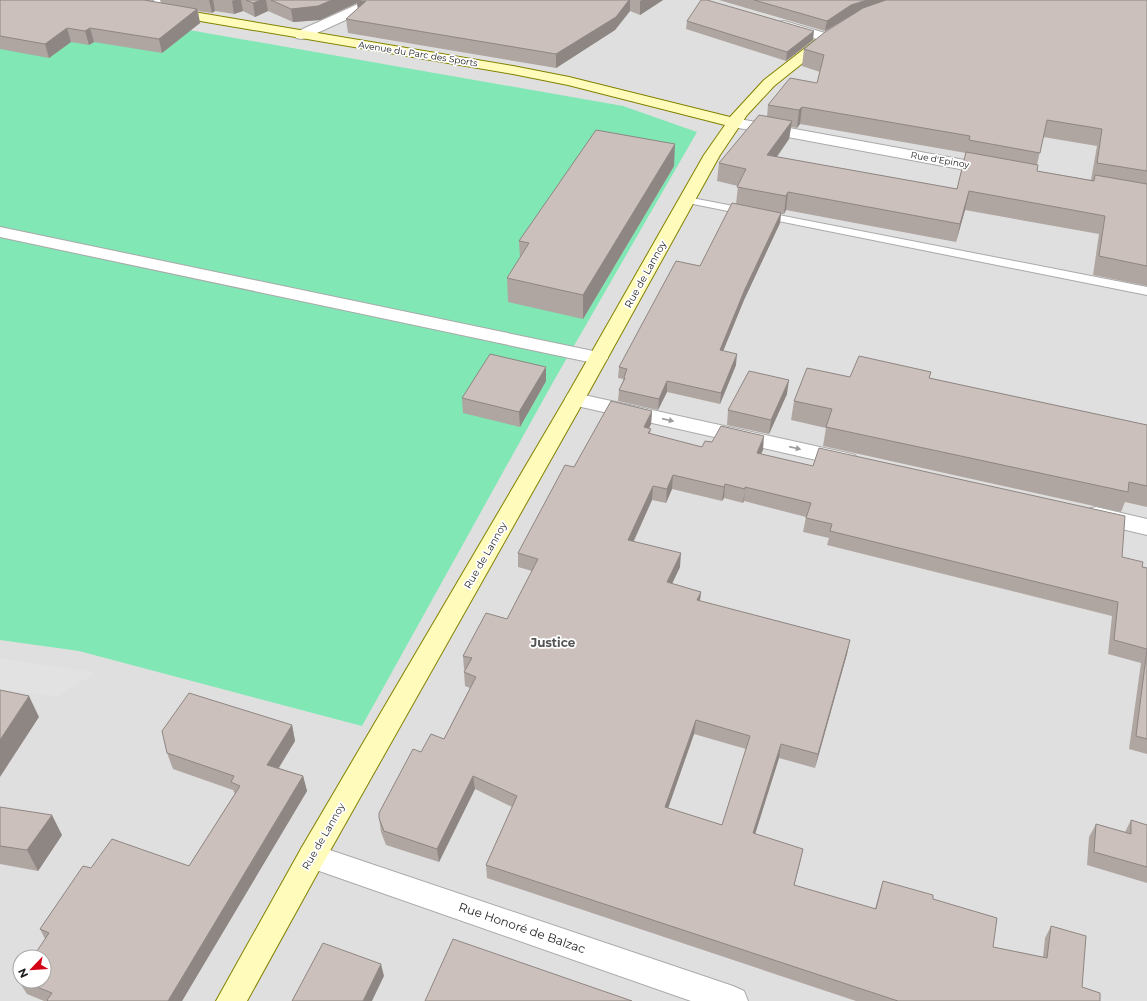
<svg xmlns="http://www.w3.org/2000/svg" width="1147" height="1001" font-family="Montserrat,sans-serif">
	<rect width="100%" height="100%" fill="#f3eee8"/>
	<!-- residential -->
	<path fill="#e0dfdf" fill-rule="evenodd" d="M 0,0 L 1147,0 L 1147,1001 L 0,1001 ZM 20,957 L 44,957 L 44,981 L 20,981 Z"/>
	<!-- pitch -->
	<path fill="#81e7b5" d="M 0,0 L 18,0 L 623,106 L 697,132 L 552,384 L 362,726 L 79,651 L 0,640 Z"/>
	<!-- parking -->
	<path fill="#e2e2e2" d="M 0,658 L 96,673 L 57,697 L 0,689 Z"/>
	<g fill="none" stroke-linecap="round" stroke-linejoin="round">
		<!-- lane casing -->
		<g stroke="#a9a9a9" stroke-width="2">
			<g id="lane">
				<path d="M 155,0 L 168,0 L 147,10 L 144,11 L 139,8 Z"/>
				<path d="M 687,197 L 1147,287 L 1147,295 L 683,202 L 681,200 L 683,198 Z"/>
			</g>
		</g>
		<!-- street casing -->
		<g stroke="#a9a9a9" stroke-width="2">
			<g id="street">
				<path d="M 367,0 L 385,0 L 383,3 L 306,38 L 301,39 L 296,38 L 294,35 L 296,32 Z"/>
				<path d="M 784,21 L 832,35 L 834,38 L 832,41 L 827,42 L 779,28 L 777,25 L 779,22 Z"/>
				<path d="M 734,118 L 992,165 L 998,167 L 1000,170 L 998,173 L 992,175 L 728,126 L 726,123 L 728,120 Z"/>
				<path d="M 0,227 L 598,352 L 605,354 L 608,358 L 605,362 L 598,364 L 0,237 Z"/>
				<path d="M 575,393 L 847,453 L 855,455 L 858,460 L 855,465 L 847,467 L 568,404 L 565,399 L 568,394 Z"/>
				<path d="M 1096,507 L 1147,519 L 1147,535 L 1088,521 L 1085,515 L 1088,509 Z"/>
				<path d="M 312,844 L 733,986 L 744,991 L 748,1001 L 691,1001 L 302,865 L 298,856 L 302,847 Z"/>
			</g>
		</g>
		<!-- secondary casing -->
		<g stroke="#818200" stroke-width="2">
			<path id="secondary" d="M 170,8 L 513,66 L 569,77 L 730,117 L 764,80 L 822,35 L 827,34 L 832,35 L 834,38 L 774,86 L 747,115 L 720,155 L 585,399 L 322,865 L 247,1001 L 216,1001 L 302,847 L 565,399 L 704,155 L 725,125 L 568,85 L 513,74 L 165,15 L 163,12 L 165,9 Z"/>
		</g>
		<!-- lane -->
		<use href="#lane" fill="#fff" fill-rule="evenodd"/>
		<!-- street -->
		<use href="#street" fill="#fff" fill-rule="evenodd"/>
		<!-- secondary -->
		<use href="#secondary" fill="#fffbba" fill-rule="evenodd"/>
	</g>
	<!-- wall -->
	<g fill="#afa5a1" fill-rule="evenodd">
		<path d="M 0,0 L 152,0 L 150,1 L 161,3 L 160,0 L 663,0 L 640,15 L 630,11 L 615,30 L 556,68 L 348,33 L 346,19 L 358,8 L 357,3 L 320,20 L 293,22 L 268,11 L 255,17 L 243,11 L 234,14 L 215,11 L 212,13 L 198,11 L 200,23 L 162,53 L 94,42 L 89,45 L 71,42 L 49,58 L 0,49 Z"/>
		<path d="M 719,0 L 1147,0 L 1147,286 L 1093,275 L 1099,234 L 965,210 L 956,242 L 786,210 L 784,214 L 781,214 L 780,223 L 744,300 L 723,351 L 736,365 L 720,404 L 667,392 L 658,410 L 618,401 L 619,390 L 623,381 L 623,379 L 618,378 L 619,367 L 700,266 L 736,204 L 738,186 L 717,181 L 719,163 L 767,117 L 768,105 L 817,83 L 820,72 L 802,66 L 804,49 L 853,14 L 850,16 L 825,31 ZM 800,124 L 966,153 L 957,189 L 777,157 L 789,139 L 791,127 L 797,128 ZM 1043,137 L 1097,146 L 1091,180 L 1037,171 L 1037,165 Z"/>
		<path d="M 687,21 L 813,40 L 786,61 L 686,29 Z"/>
		<path d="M 674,166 L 583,319 L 508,302 L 507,278 L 520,258 L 519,241 Z"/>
		<path d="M 850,377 L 929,378 L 1147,425 L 1147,507 L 1125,502 L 1121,512 L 823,446 L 826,428 L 791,420 L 794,401 Z"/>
		<path d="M 546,381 L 520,427 L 463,413 L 462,398 Z"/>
		<path d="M 787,394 L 769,434 L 727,425 L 728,410 Z"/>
		<path d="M 652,411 L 651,424 L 649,428 L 651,429 L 650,434 L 702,447 L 712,442 L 763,450 L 761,454 L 1122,557 L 1142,567 L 1147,568 L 1147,754 L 1129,749 L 1141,663 L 1108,654 L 1112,616 L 827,545 L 829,538 L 803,532 L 806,517 L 744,501 L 743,503 L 724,498 L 722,501 L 672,489 L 666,503 L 652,500 L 634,541 L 680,567 L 672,584 L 701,592 L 700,601 L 850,640 L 847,654 L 815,768 L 779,758 L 755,834 L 803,849 L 794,885 L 875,909 L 879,894 L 883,881 L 933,899 L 993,947 L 1043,957 L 1045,938 L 1051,926 L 1082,987 L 1100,1001 L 856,1001 L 487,878 L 486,865 L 512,807 L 475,789 L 439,862 L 386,845 L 381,832 L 379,818 L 421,752 L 444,739 L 470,688 L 465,686 L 464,672 L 465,670 L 464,669 L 463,656 L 507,619 L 532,571 L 518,567 L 518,553 L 574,467 ZM 694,734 L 746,749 L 722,825 L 668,808 Z"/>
		<path d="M 292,725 L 295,741 L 279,768 L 303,776 L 307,791 L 182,1001 L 44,1001 L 27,994 L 18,980 L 20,977 L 20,981 L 44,981 L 45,939 L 40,929 L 91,868 L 189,866 L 235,794 L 233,790 L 173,769 L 167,753 Z"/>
		<path d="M 0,807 L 62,835 L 38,871 L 0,864 Z"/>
		<path d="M 1131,820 L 1147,825 L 1147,883 L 1087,865 L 1089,837 L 1096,824 L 1125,832 Z"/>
	</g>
	<!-- shaded-wall -->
	<g fill="#8e8683">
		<path d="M 209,0 L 213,0 L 215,11 L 212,13 Z"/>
		<path d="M 234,0 L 241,0 L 243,11 L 234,14 L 232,1 Z"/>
		<path d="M 261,0 L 266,0 L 268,11 L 255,17 L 253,3 Z"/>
		<path d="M 332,0 L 363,0 L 366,1 L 359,16 L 357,3 L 320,20 L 293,22 L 291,9 Z"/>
		<path d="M 629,0 L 630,0 L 630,11 L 615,30 L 556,68 L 556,54 Z"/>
		<path d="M 642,0 L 663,0 L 640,15 L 640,1 Z"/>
		<path d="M 867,0 L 894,0 L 850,16 L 825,31 L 827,21 L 851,5 Z"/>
		<path d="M 197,9 L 200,23 L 162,53 L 159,39 Z"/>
		<path d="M 67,28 L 71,42 L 49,58 L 45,44 Z"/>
		<path d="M 90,28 L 94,42 L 89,45 L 85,31 Z"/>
		<path d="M 814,31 L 813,40 L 786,61 L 787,52 Z"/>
		<path d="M 802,107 L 800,124 L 797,128 L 799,110 Z"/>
		<path d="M 792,121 L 789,139 L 765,173 L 767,155 Z"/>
		<path d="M 675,144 L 674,166 L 583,319 L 583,295 Z"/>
		<path d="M 969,191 L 965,210 L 956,242 L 960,224 Z"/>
		<path d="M 788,192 L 786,210 L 784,214 L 786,196 Z"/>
		<path d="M 781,213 L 780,223 L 744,300 L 719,361 L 720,350 L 745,289 Z"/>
		<path d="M 737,354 L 736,365 L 720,404 L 721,393 Z"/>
		<path d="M 546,367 L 546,381 L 520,427 L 519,412 Z"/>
		<path d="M 789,380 L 787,394 L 769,434 L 771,420 Z"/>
		<path d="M 667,381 L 667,392 L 658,410 L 659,399 Z"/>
		<path d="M 652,411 L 651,424 L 643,441 L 644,427 Z"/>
		<path d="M 764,436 L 763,450 L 755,466 L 757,453 Z"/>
		<path d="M 673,475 L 672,489 L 666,503 L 667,489 Z"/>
		<path d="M 725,484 L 724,498 L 722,501 L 724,487 Z"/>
		<path d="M 653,486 L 652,500 L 628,553 L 628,540 Z"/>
		<path d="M 745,487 L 744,501 L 743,503 L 745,489 Z"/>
		<path d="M 681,553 L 680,567 L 666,596 L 667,582 Z"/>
		<path d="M 701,592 L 699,606 L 697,600 Z"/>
		<path d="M 850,640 L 847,654 L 815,768 L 818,754 Z"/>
		<path d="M 29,696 L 39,717 L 0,777 L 0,740 Z"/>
		<path d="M 696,720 L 694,734 L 664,820 L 665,807 Z"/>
		<path d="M 292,725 L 295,741 L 271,780 L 267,765 Z"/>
		<path d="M 781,744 L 779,758 L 751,847 L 753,833 Z"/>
		<path d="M 303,776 L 307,791 L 182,1001 L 168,1001 Z"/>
		<path d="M 473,776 L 475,789 L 439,862 L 437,849 Z"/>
		<path d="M 52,815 L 62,835 L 38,871 L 27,850 Z"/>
		<path d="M 803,849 L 800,863 L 791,898 L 794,885 Z"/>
		<path d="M 381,964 L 384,976 L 372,1001 L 363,1001 Z"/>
	</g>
	<!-- building -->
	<g fill="#cbc0bb" stroke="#8e8683" fill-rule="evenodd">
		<path d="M 0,0 L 144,0 L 197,9 L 159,39 L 90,28 L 85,31 L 67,28 L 45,44 L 0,36 Z"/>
		<path d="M 246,0 L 261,0 L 253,3 Z"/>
		<path d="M 271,0 L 332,0 L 318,6 L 291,9 Z"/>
		<path d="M 362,0 L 629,0 L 616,17 L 556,54 L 346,19 L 366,1 L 357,2 Z"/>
		<path d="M 701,0 L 707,0 L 814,31 L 787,52 L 687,21 Z"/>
		<path d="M 754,0 L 867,0 L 851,5 L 827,21 Z"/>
		<path d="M 886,0 L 1147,0 L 1147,171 L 1097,163 L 1102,129 L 1047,120 L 1040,153 L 969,140 L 970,136 L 802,107 L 799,110 L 768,105 L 790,78 L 817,83 L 824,55 L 804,49 L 825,32 L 863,8 Z"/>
		<path d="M 759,115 L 792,121 L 767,155 L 957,189 L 966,152 L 1038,165 L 1037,171 L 1094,181 L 1095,175 L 1147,184 L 1147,266 L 1099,256 L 1105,216 L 969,191 L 960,224 L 788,192 L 786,196 L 737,187 L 746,169 L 719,163 Z"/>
		<path d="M 596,130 L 675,144 L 583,295 L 507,278 L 529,243 L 519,241 Z"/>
		<path d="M 732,203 L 781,213 L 745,289 L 720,350 L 737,354 L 721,393 L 667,381 L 659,399 L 619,390 L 625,378 L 624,377 L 627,369 L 619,367 L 676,261 L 700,266 Z"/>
		<path d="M 490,354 L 546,367 L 519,412 L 462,398 Z"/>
		<path d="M 859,356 L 931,372 L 929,378 L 1147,425 L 1147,486 L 1129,482 L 1128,492 L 826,427 L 832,409 L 794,401 L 807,368 L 850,377 Z"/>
		<path d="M 749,371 L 789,380 L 771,420 L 728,410 Z"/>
		<path d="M 611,401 L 652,411 L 644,427 L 651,429 L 648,433 L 702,447 L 705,441 L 712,442 L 721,426 L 764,436 L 757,453 L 813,466 L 819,448 L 1125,516 L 1122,557 L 1143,562 L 1142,567 L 1147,568 L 1147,739 L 1136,736 L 1147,649 L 1114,640 L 1118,602 L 830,531 L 832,524 L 806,518 L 811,503 L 745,487 L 745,489 L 725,484 L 724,487 L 673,475 L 667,489 L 653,486 L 628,540 L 681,553 L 667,582 L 701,592 L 697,600 L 850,640 L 818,754 L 781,744 L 753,833 L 803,849 L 794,885 L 876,909 L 883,881 L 933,895 L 933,899 L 997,918 L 993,947 L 1047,958 L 1051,926 L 1086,936 L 1082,987 L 1100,993 L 1100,1001 L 898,1001 L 486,865 L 517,796 L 473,776 L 437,849 L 384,831 L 379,818 L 379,813 L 413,749 L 421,752 L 431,734 L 444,739 L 476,677 L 464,672 L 472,658 L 463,656 L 486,613 L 507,619 L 538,559 L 518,553 L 565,465 L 574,467 ZM 696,720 L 750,736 L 722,825 L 665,807 Z"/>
		<path d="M 0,690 L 29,696 L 0,740 Z"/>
		<path d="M 189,693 L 292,725 L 267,765 L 303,776 L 168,1001 L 48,1001 L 47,1000 L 52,993 L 22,981 L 44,981 L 44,957 L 33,957 L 49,933 L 40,929 L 83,866 L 91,868 L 112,839 L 189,866 L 240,786 L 231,782 L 234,776 L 167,753 L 162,731 Z"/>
		<path d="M 0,807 L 52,815 L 27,850 L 0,846 Z"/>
		<path d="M 1131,820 L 1147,825 L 1147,867 L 1094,852 L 1096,824 L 1131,834 Z"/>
		<path d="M 453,939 L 632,1001 L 425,1001 Z"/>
		<path d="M 323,943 L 381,964 L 363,1001 L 292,1001 Z"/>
	</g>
	<!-- one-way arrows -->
	<defs><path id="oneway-solid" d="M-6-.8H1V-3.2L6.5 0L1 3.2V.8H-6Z"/></defs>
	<g fill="#9c9c9c">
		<use href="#oneway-solid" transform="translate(668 420) rotate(13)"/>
		<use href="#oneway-solid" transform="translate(795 448) rotate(13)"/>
	</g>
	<g text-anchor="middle" stroke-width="3.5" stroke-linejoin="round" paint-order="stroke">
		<!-- far-street labels -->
		<g font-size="9" fill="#222" stroke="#fff">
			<text transform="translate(418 54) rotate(9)" y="3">Avenue du Parc des Sports</text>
			<text transform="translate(940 160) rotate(10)" y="3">Rue d'Epinoy</text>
		</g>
		<!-- street labels -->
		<g font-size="10" fill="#222" stroke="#fff">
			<text transform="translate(645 274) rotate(-61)" y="4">Rue de Lannoy</text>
			<text transform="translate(485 555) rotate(-60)" y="4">Rue de Lannoy</text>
			<text transform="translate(323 836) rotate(-60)" y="4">Rue de Lannoy</text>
		</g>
		<!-- quarter labels -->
		<g font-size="12" font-weight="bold" fill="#555" stroke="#fff">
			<text x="553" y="647">Justice</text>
		</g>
		<!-- near-street labels -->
		<g font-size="12" fill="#222" stroke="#fff">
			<text transform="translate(522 928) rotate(19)" y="4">Rue Honoré de Balzac</text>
		</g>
	</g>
	<!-- north arrow -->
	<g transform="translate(32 969) rotate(245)"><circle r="19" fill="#ffffff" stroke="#a7a7a7"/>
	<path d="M0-3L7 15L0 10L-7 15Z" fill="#d40015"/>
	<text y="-6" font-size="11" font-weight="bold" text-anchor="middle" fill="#222222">N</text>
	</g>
</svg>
